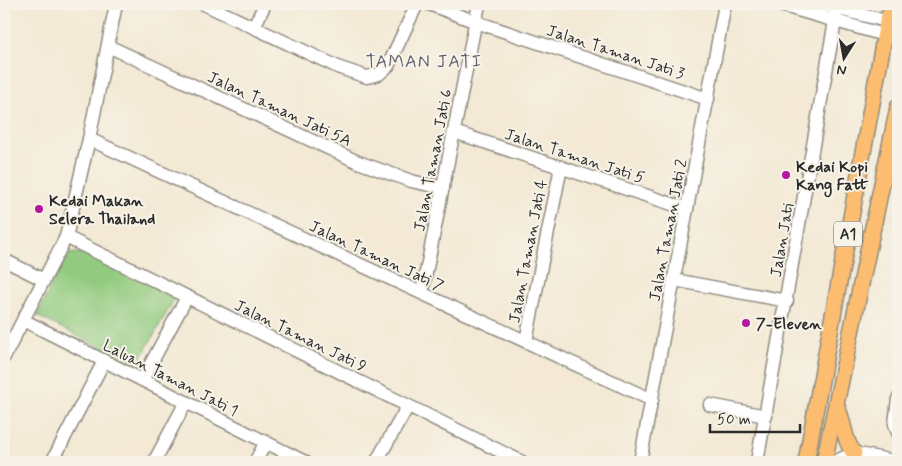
<svg xmlns="http://www.w3.org/2000/svg" width="902" height="466" font-family="Mynerve,sans-serif">
	<rect width="100%" height="100%" fill="#f7f3e8"/>
	<filter id="ink" filterUnits="userSpaceOnUse"><feTurbulence type="fractalNoise" baseFrequency=".02" numOctaves="2"/><feDisplacementMap in="SourceGraphic" scale="10" xChannelSelector="R" yChannelSelector="G"/><feConvolveMatrix kernelMatrix="1 2 1 2 8 2 1 2 1" color-interpolation-filters="sRGB"/></filter>
	<filter id="wash" filterUnits="userSpaceOnUse"><feTurbulence type="fractalNoise" baseFrequency=".0096" numOctaves="4" result="noise"/><feDisplacementMap in="SourceGraphic" scale="20" xChannelSelector="R" yChannelSelector="G"/><feGaussianBlur stdDeviation="1.12" result="paint"/><feColorMatrix in="noise" values="0 0 0 0 0 0 0 0 0 0 0 0 0 0 0 0 0 1.4 0 .05"/><feComposite in="paint" operator="in"/></filter>
	<g filter="url(#wash)">
		<rect width="100%" height="100%" fill="#f3e9d4"/>
		<!-- green -->
		<path fill="#92cb7f" stroke="#5e7b55" d="M 87,252 L 175,298 L 137,365 L 37,316 L 66,254 Z"/>
	</g>
	<g filter="url(#ink)">
		<g fill="none" stroke-linecap="round" stroke-linejoin="round">
			<!-- minor casing -->
			<g stroke="#8f8a80" stroke-width="15">
				<g id="minor">
					<path d="M 204,4 L 340,68 L 367,77 L 379,74 L 388,66 L 417,4"/>
					<path d="M 429,4 L 476,22 L 708,99"/>
					<path d="M 777,4 L 898,39"/>
					<path d="M 819,4 L 898,24"/>
					<path d="M 254,27 L 265,4"/>
					<path d="M 108,46 L 358,162 L 411,181 L 443,188"/>
					<path d="M 454,132 L 687,209"/>
					<path d="M 89,139 L 652,400"/>
					<path d="M 66,237 L 522,462"/>
					<path d="M 4,260 L 44,280"/>
					<path d="M 674,280 L 787,301"/>
					<path d="M 422,293 L 479,4"/>
					<path d="M 23,320 L 305,462"/>
					<path d="M 526,341 L 561,167"/>
					<path d="M 4,357 L 66,237 L 89,139 L 116,4"/>
					<path d="M 142,380 L 187,297"/>
					<path d="M 898,399 L 895,424 L 898,433"/>
					<path d="M 710,405 L 766,416"/>
					<path d="M 52,462 L 104,361"/>
					<path d="M 154,462 L 186,402"/>
					<path d="M 255,462 L 266,442"/>
					<path d="M 376,462 L 408,406"/>
					<path d="M 640,462 L 725,4"/>
					<path d="M 757,462 L 838,4"/>
					<path d="M 834,462 L 854,453 L 898,462"/>
				</g>
			</g>
			<!-- major casing -->
			<g stroke="#8f8a80" stroke-width="18">
				<g id="major">
					<path d="M 837,407 C 845,423 843,440 854,453"/>
					<path d="M 806,462 L 887,22 L 893,4"/>
					<path d="M 824,462 L 898,107"/>
				</g>
			</g>
			<!-- minor -->
			<use href="#minor" stroke="#fff" stroke-width="12"/>
			<!-- major -->
			<use href="#major" stroke="#fcbd6f" stroke-width="15"/>
		</g>
	</g>
	<!-- markers -->
	<g fill="#b5179e" stroke="#f7f3e8" stroke-width="2">
		<circle cx="786" cy="175" r="5"/>
		<circle cx="39" cy="209" r="5"/>
		<circle cx="746" cy="323" r="5"/>
	</g>
	<g text-anchor="middle" stroke-width="4" stroke-linejoin="round" paint-order="stroke">
		<!-- shield labels -->
		<rect fill="#f7f3e8" stroke="#686764" stroke-width="1" x="834" y="221.5" width="28" height="25" rx="4"/>
		<g font-size="15" font-weight="bold" fill="#2b2b2b">
			<text x="848" y="239">A1</text>
		</g>
		<!-- street labels -->
		<g font-size="16" fill="#2b2b2b" stroke="#f7f3e8">
			<text transform="translate(616 51) rotate(18)" y="6">Jalan Taman Jati 3</text>
			<text transform="translate(280 108) rotate(25)" y="6">Jalan Taman Jati 5A</text>
			<text transform="translate(575 155) rotate(18)" y="6">Jalan Taman Jati 5</text>
			<text transform="translate(432 160) rotate(-79)" y="6">Jalan Taman Jati 6</text>
			<text transform="translate(667 230) rotate(-79)" y="6">Jalan Taman Jati 2</text>
			<text transform="translate(781 240) rotate(-80)" y="6">Jalan Jati</text>
			<text transform="translate(527 251) rotate(-79)" y="6">Jalan Taman Jati 4</text>
			<text transform="translate(377 255) rotate(25)" y="6">Jalan Taman Jati 7</text>
			<text transform="translate(301 335) rotate(26)" y="6">Jalan Taman Jati 9</text>
			<text transform="translate(171 377) rotate(27)" y="6">Laluan Taman Jati 1</text>
		</g>
		<!-- poi labels -->
		<g font-size="16" font-weight="bold" fill="#2b2b2b" stroke="#f7f3e8" text-anchor="start">
			<text x="796" y="172">Kedai Kopi<tspan x="796" dy="18">Kang Fatt</tspan></text>
			<text x="49" y="206">Kedai Makan<tspan x="49" dy="18">Selera Thailand</tspan></text>
			<text x="756" y="329">7-Eleven</text>
		</g>
		<!-- neighbourhood labels -->
		<g font-size="18" letter-spacing="1" fill="#5f5d6c" stroke="#f7f3e8">
			<text x="424" y="67">TAMAN JATI</text>
		</g>
	</g>
	<!-- margin -->
	<rect width="902" height="466" fill="none" stroke="#f7f3e8" stroke-width="20"/>
	<!-- north arrow -->
	<g transform="translate(844 58) rotate(191)" stroke="#f7f3e8" stroke-width="4" paint-order="stroke">
	<path d="M0-4L9 19L0 12L-9 19Z" fill="#2b2b2b"/>
	<text y="-8" font-size="14" font-weight="bold" text-anchor="middle" fill="#2b2b2b">N</text>
	</g>
	<!-- scale -->
	<path d="M710 424v8h90v-8" fill="none" stroke="#2b2b2b" stroke-width="2.5"/>
	<text x="717" y="424" font-size="15" fill="#2b2b2b" stroke="#f7f3e8" stroke-width="4" paint-order="stroke">50 m</text>
</svg>
